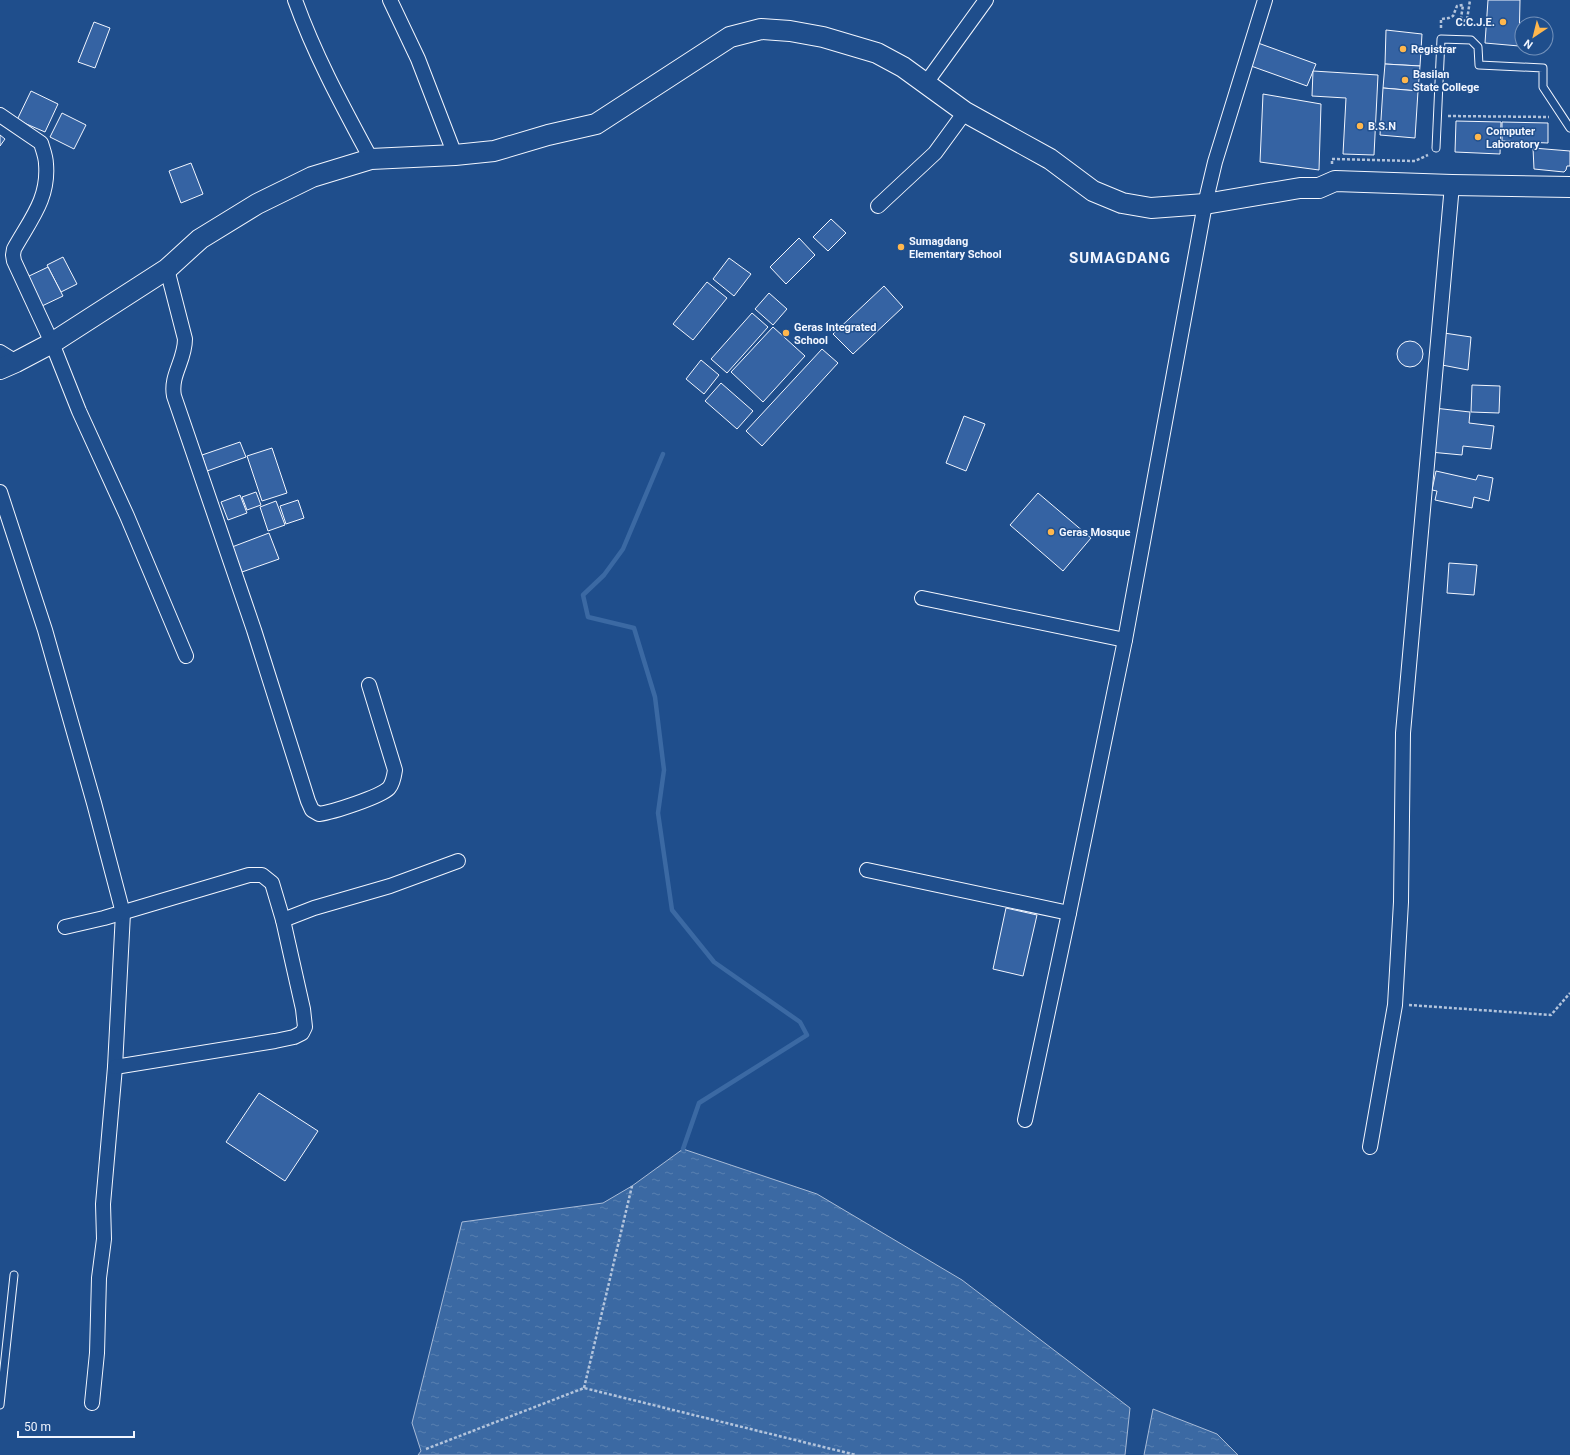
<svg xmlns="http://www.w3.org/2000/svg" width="1570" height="1455" font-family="Roboto,sans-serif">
	<defs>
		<pattern id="water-ripples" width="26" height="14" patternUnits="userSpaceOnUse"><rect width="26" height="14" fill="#3b69a3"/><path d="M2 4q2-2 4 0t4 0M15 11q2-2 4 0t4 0" fill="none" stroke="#587fb1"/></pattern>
	</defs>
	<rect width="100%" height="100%" fill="#1f4e8c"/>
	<!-- water -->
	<g fill="url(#water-ripples)" stroke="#a8bbd7">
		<path d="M 683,1149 L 817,1194 L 962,1280 L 1130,1408 L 1125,1455 L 418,1455 L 421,1451 L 412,1423 L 462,1222 L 603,1203 L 632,1186 Z"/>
		<path d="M 1153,1409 L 1217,1434 L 1238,1455 L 1144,1455 Z"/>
	</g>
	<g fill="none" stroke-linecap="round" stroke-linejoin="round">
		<!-- stream -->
		<path stroke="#3b69a3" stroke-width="4.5" d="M 663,454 L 623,549 L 604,575 L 583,595 L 588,617 L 634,628 L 655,697 L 664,770 L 658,813 L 672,910 L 714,962 L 800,1022 L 807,1035 L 699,1103 L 683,1149"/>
	</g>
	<!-- building -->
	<g fill="#3563a3" stroke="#f2f6ff">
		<path d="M 1488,0 L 1520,0 L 1519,46 L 1485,43 Z"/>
		<path d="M 94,22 L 110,28 L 95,68 L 78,62 Z"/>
		<path d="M 1386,30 L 1422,34 L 1420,66 L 1385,64 Z"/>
		<path d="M 1258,43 L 1316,64 L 1307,86 L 1251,66 Z"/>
		<path d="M 1385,64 L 1420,66 L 1418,91 L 1383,88 Z"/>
		<path d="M 1313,71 L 1378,75 L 1374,155 L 1343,154 L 1346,98 L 1312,96 Z"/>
		<path d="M 1383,88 L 1418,91 L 1415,138 L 1380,135 Z"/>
		<path d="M 31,91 L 58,104 L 45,132 L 17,120 Z"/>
		<path d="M 1263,94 L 1321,104 L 1319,170 L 1260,162 Z"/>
		<path d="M 62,113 L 86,125 L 74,149 L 50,137 Z"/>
		<path d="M 1456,121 L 1501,122 L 1500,154 L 1455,152 Z"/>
		<path d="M 1502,122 L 1548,123 L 1548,143 L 1502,141 Z"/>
		<path d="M 0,135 L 5,139 L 0,146 Z"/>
		<path d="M 1533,148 L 1570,151 L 1570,166 L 1567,166 L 1566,170 L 1564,172 L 1534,169 Z"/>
		<path d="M 191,163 L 203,194 L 181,203 L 169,171 Z"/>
		<path d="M 831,219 L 846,233 L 828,251 L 813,237 Z"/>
		<path d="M 799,238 L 815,255 L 786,284 L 770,267 Z"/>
		<path d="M 63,257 L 77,284 L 61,292 L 47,265 Z"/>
		<path d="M 729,258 L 751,274 L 734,296 L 713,279 Z"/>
		<path d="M 48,267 L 63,296 L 42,306 L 27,277 Z"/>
		<path d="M 707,282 L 727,298 L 693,340 L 673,324 Z"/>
		<path d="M 884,286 L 903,307 L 853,354 L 833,334 Z"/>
		<path d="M 769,293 L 787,309 L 773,325 L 755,309 Z"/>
		<path d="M 752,313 L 768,327 L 727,373 L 711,359 Z"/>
		<path d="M 773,327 L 805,356 L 763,402 L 731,372 Z"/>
		<path d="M 1444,333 L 1471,337 L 1468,370 L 1442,365 Z"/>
		<circle cx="1410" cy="354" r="13"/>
		<path d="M 822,349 L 838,363 L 762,446 L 746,431 Z"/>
		<path d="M 701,360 L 719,375 L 704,394 L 686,379 Z"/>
		<path d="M 721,383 L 753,411 L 737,429 L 705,401 Z"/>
		<path d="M 1472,385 L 1500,386 L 1499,413 L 1471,412 Z"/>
		<path d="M 1434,408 L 1470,412 L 1469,423 L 1494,426 L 1491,449 L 1463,446 L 1462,455 L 1430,452 Z"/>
		<path d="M 964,416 L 985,424 L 966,471 L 946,463 Z"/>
		<path d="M 240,442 L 246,457 L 207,471 L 202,455 Z"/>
		<path d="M 272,448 L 287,493 L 262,501 L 247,456 Z"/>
		<path d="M 1436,471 L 1476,480 L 1478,475 L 1493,478 L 1489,501 L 1474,497 L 1472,508 L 1435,500 L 1437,491 L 1432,490 Z"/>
		<path d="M 256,492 L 261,505 L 247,510 L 242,497 Z"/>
		<path d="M 1038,493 L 1091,538 L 1063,571 L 1010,525 Z"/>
		<path d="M 240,495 L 247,513 L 228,520 L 221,502 Z"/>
		<path d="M 298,500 L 304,518 L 286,524 L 280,506 Z"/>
		<path d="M 276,501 L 285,525 L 268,531 L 260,507 Z"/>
		<path d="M 269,533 L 279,559 L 242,572 L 232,547 Z"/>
		<path d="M 1449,563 L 1477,565 L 1474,595 L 1447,593 Z"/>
		<path d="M 1006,908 L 1037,915 L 1023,976 L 993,969 Z"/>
		<path d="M 259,1093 L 318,1131 L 285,1181 L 226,1142 Z"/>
	</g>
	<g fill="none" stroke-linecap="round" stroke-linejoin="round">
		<!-- lane casing -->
		<g stroke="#f2f6ff" stroke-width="9">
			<g id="lane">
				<path d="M 1436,148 L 1441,39 L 1471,40 L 1478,47 L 1479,65 L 1543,68 L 1543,87 L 1570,128"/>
				<path d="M 0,1405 L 14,1275"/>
			</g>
		</g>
		<!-- street casing -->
		<g stroke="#f2f6ff" stroke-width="16">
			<g id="street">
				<path d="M 295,0 C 315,56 343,107 371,159"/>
				<path d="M 390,0 L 418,59 L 455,155"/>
				<path d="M 926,83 L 986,0"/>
				<path d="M 0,115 L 41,143 C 43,150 46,157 46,164 C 49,199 30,220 14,249 L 13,255 L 14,261 L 52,343 L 79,411 L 127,516 L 186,656"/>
				<path d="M 878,206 L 935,153 L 965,112"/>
				<path d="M 167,269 L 185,339 C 185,361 170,375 174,396 L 254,630 L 308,801 L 312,810 L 319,814 C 333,812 380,797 389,788 C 393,783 394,777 395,770 L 369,685"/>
				<path d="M 0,352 L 16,362"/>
				<path d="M 0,492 L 45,630 L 94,803 L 123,913 L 115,1067 L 103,1204 L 104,1239 L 99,1278 L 97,1353 L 92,1403"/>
				<path d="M 922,598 L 1125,640"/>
				<path d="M 867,870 L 1069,913"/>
				<path d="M 283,920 L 314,908 L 390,886 L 458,861"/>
				<path d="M 65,927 L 104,918 L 249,875 L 262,875 L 272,883 L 283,920 L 303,1009 L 305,1027 L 302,1033 L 294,1037 L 275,1041 L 115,1067"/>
				<path d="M 1025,1120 L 1069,913 L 1125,640 L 1205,204 L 1215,162 L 1265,0"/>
				<path d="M 1370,1147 L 1395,1005 L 1401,902 L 1403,733 L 1452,185"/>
			</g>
		</g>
		<!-- secondary casing -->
		<g stroke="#f2f6ff" stroke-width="22">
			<path id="secondary" d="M 0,369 L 16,362 L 52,343 L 167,269 L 200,239 L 257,204 L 312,177 L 371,159 L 455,155 L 494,151 L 548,135 L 596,124 L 730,37 L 761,29 L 790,31 L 823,37 L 877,53 L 903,67 L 965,112 L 1050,159 L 1093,191 L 1122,203 L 1151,208 L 1205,204 L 1300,188 L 1319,188 L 1335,181 L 1452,185 L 1570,187"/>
		</g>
		<!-- path -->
		<g stroke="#b3c4dc" stroke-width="2.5" stroke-dasharray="3 2" stroke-linecap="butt">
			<path d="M 1441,28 L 1441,19 L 1449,18 L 1453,16 L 1457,6 L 1463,5 L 1461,18 L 1463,21 L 1467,20 L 1470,0"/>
			<path d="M 1448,116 L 1549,117"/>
			<path d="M 1332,164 L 1332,159 L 1415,161 L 1428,155"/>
			<path d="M 1409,1005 L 1551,1015 L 1570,993"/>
			<path d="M 584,1388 L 632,1186"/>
			<path d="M 426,1449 L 584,1388 L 856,1455"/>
		</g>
		<!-- lane -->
		<use href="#lane" stroke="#1f4e8c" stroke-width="7"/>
		<!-- street -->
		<use href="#street" stroke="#1f4e8c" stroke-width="14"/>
		<!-- secondary -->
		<use href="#secondary" stroke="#1f4e8c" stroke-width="20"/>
	</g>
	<!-- markers -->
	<g fill="#ffb74d" stroke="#1f4e8c" stroke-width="1.5">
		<circle cx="1503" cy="22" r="4"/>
		<circle cx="1403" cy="49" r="4"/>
		<circle cx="1405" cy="80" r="4"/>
		<circle cx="1360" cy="126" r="4"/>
		<circle cx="1478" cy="137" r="4"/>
		<circle cx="901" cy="247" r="4"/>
		<circle cx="786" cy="333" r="4"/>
		<circle cx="1051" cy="532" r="4"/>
	</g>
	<g text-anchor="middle" stroke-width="3" stroke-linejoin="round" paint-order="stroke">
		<!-- poi labels -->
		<g font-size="11" font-weight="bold" fill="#f2f6ff" stroke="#1f4e8c" text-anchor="start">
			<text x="1495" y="26" text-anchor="end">C.C.J.E.</text>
			<text x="1411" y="53">Registrar</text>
			<text x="1413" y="78">Basilan<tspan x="1413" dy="13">State College</tspan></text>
			<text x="1368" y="130">B.S.N</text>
			<text x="1486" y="135">Computer<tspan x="1486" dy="13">Laboratory</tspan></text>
			<text x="909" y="245">Sumagdang<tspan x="909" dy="13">Elementary School</tspan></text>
			<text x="794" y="331">Geras Integrated<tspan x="794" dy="13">School</tspan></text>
			<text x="1059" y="536">Geras Mosque</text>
		</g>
		<!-- district labels -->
		<g font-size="15" font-weight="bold" letter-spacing="1" fill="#f2f6ff" stroke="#1f4e8c">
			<text x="1120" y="263">SUMAGDANG</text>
		</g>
	</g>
	<!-- north arrow -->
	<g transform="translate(1534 36) rotate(215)"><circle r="19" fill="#1f4e8c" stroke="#7391ba"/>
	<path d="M0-3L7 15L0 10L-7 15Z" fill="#ffb74d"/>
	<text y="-6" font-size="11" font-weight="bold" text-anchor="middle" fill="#f2f6ff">N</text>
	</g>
	<!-- scale -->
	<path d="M18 1431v6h116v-6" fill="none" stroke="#f2f6ff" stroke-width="2"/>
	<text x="24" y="1431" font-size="12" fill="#f2f6ff" stroke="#1f4e8c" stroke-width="3" paint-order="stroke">50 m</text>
</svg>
